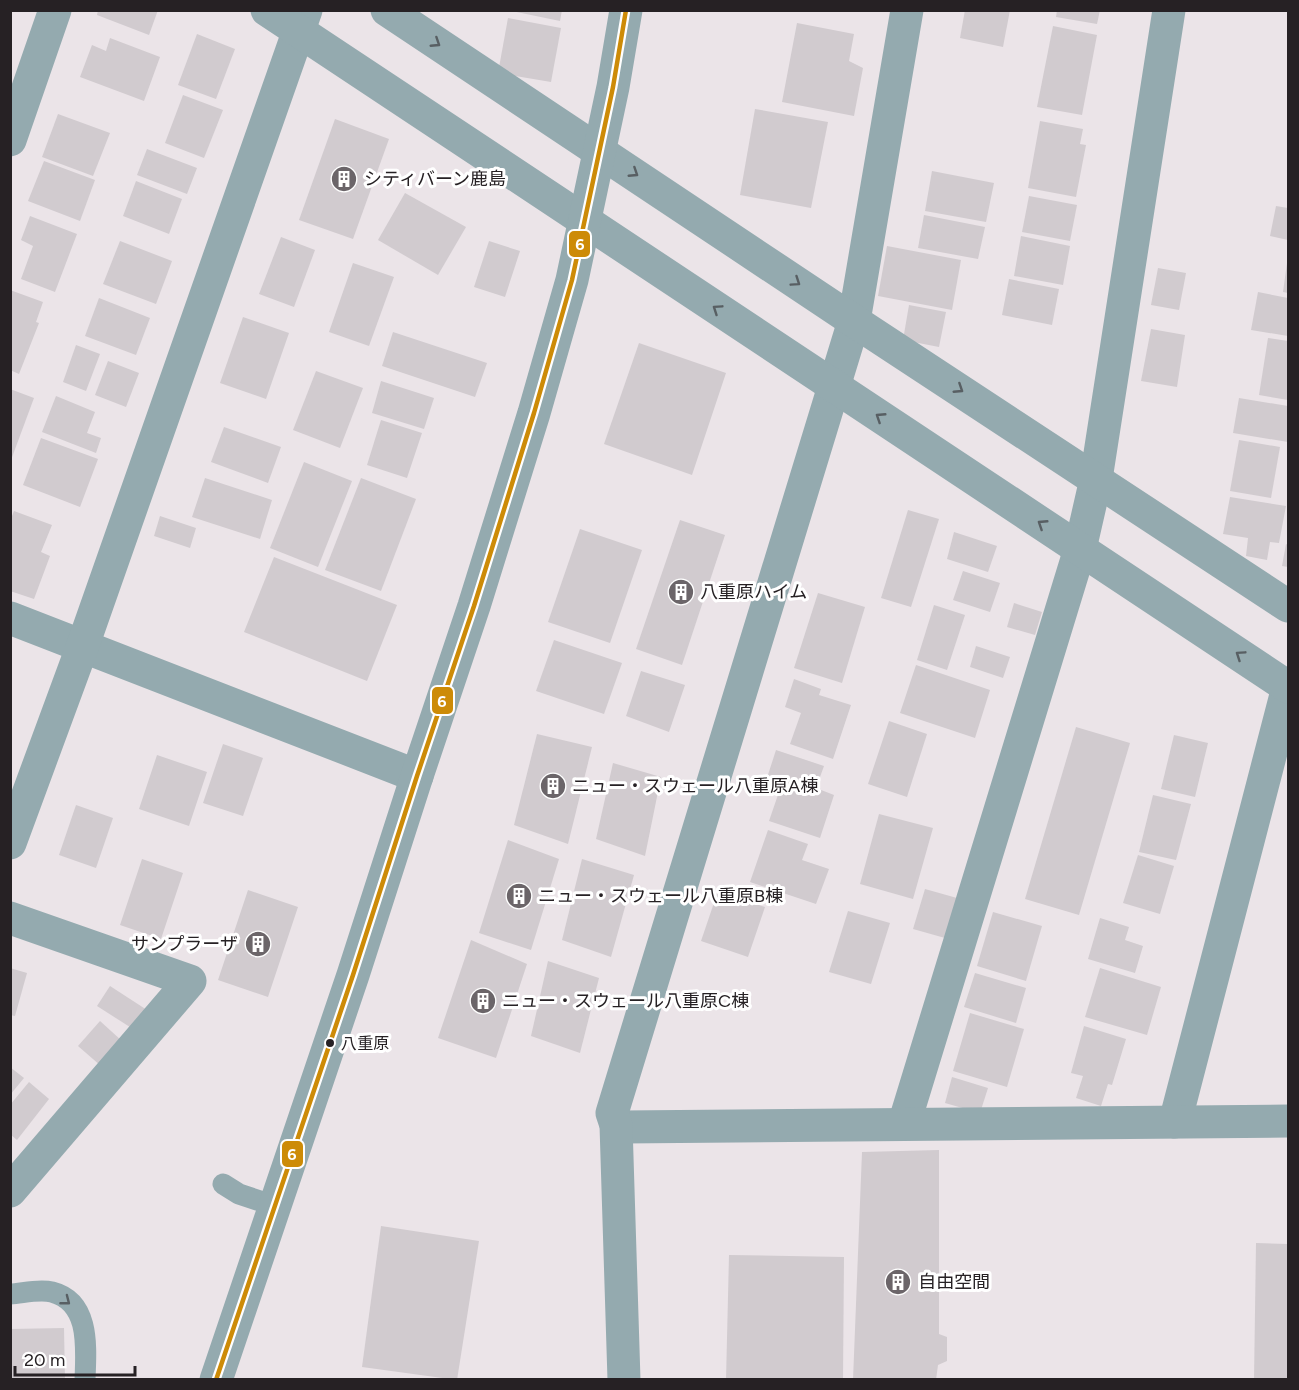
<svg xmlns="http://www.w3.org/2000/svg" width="1299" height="1390" font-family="Figtree,'Noto Sans JP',sans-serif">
	<rect width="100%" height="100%" fill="#ebe4e8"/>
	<!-- building -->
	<g fill="#d1cbcf">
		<path d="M 98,10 L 158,10 L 149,35 L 97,15 Z"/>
		<path d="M 507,10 L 562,10 L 560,21 Z"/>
		<path d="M 965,10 L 1010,10 L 1003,47 L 960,38 Z"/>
		<path d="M 1057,10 L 1100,10 L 1097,24 L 1056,17 Z"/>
		<path d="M 508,18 L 561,28 L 551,82 L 498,73 Z"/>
		<path d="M 797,23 L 854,34 L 849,61 L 863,68 L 854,116 L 782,102 Z"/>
		<path d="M 1053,26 L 1097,35 L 1082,115 L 1037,107 Z"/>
		<path d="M 197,34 L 235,49 L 216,99 L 178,85 Z"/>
		<path d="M 110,38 L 160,57 L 144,101 L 80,77 L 92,45 L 106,51 Z"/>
		<path d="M 183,95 L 223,110 L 204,158 L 165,143 Z"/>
		<path d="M 755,109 L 828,122 L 811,208 L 740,195 Z"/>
		<path d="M 58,114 L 110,133 L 93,176 L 42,157 Z"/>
		<path d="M 335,119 L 389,139 L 353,239 L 299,220 Z"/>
		<path d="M 1040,121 L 1083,129 L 1080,144 L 1086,145 L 1076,197 L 1028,188 Z"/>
		<path d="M 147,149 L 197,168 L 187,194 L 137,175 Z"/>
		<path d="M 44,161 L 95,180 L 80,221 L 28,201 Z"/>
		<path d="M 932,171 L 994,183 L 986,222 L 925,211 Z"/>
		<path d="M 136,181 L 182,199 L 169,234 L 123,216 Z"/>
		<path d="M 405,193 L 466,227 L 438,275 L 378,240 Z"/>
		<path d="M 1029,196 L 1077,205 L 1070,241 L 1022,232 Z"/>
		<path d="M 1276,206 L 1288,208 L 1288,240 L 1270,236 Z"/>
		<path d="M 924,215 L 985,227 L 978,259 L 918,248 Z"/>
		<path d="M 30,216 L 77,234 L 55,292 L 21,279 L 33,246 L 21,240 Z"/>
		<path d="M 1021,236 L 1070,246 L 1063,285 L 1014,276 Z"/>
		<path d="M 281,237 L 315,250 L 294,307 L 259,294 Z"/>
		<path d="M 120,241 L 172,261 L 156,304 L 103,284 Z"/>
		<path d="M 489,241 L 520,251 L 505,297 L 474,287 Z"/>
		<path d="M 887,246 L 961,260 L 952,310 L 878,296 Z"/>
		<path d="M 353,263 L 394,277 L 369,346 L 329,332 Z"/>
		<path d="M 1287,263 L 1288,264 L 1288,293 L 1283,292 Z"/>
		<path d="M 1158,268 L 1186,273 L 1179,310 L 1151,305 Z"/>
		<path d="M 1009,279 L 1059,289 L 1052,325 L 1002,315 Z"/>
		<path d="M 10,290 L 43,302 L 36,322 L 39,323 L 19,374 L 10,370 Z"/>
		<path d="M 1258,292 L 1288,298 L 1288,336 L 1251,330 Z"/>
		<path d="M 99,298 L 150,318 L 136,355 L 85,336 Z"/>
		<path d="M 909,305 L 946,312 L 939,347 L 903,340 Z"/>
		<path d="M 243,317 L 289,333 L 266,399 L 220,383 Z"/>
		<path d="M 1151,329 L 1185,335 L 1177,387 L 1141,381 Z"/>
		<path d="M 393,332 L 487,363 L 475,397 L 382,366 Z"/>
		<path d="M 1268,338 L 1288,341 L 1288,400 L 1259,395 Z"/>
		<path d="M 639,343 L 726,373 L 692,475 L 604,444 Z"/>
		<path d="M 76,345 L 100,354 L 86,391 L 63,382 Z"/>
		<path d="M 108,361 L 139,373 L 126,407 L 95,395 Z"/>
		<path d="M 316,371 L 363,388 L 340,448 L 293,430 Z"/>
		<path d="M 381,381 L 434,398 L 424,429 L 372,413 Z"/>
		<path d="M 10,389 L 34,398 L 11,460 L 10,460 Z"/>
		<path d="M 56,396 L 95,412 L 87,433 L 101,438 L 96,453 L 42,432 Z"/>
		<path d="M 1239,398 L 1288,406 L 1288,442 L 1233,433 Z"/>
		<path d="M 381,420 L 422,433 L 407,478 L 367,465 Z"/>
		<path d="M 224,427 L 281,447 L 268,483 L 211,462 Z"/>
		<path d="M 41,438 L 98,459 L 80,507 L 23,485 Z"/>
		<path d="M 1239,440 L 1280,447 L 1271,498 L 1230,491 Z"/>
		<path d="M 304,462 L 352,481 L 318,567 L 270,548 Z"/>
		<path d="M 205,478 L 272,500 L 260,539 L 192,517 Z"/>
		<path d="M 361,478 L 416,499 L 381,591 L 325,570 Z"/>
		<path d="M 1230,497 L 1286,506 L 1279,543 L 1270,542 L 1267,560 L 1246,556 L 1248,538 L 1223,534 Z"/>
		<path d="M 908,510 L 939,519 L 911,607 L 881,598 Z"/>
		<path d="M 14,511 L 52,525 L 41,552 L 50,556 L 34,599 L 10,591 L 10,521 Z"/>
		<path d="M 160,516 L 196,528 L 190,548 L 154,536 Z"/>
		<path d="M 680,520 L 725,535 L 682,665 L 636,649 Z"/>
		<path d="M 580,529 L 642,550 L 610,643 L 548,622 Z"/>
		<path d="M 954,532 L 997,546 L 988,572 L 947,559 Z"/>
		<path d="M 1286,544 L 1288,545 L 1288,567 L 1282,566 Z"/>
		<path d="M 274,557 L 397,605 L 367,681 L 244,632 Z"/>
		<path d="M 963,571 L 1000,583 L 990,612 L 953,600 Z"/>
		<path d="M 818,593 L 865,607 L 842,683 L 794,668 Z"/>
		<path d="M 1014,603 L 1042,612 L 1035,635 L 1007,627 Z"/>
		<path d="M 934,605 L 965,615 L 947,670 L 917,660 Z"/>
		<path d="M 554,640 L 622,663 L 604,714 L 536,691 Z"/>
		<path d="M 976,646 L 1010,657 L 1003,678 L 970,667 Z"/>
		<path d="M 916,665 L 990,690 L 975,738 L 900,713 Z"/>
		<path d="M 641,671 L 685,685 L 669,732 L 626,716 Z"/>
		<path d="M 794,679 L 821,689 L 819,695 L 851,705 L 833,759 L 790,744 L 801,713 L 785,707 Z"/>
		<path d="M 889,721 L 927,734 L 907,797 L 868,784 Z"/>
		<path d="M 1076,727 L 1130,743 L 1079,915 L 1025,899 Z"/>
		<path d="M 537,734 L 592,747 L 568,844 L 514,825 Z"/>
		<path d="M 1174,735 L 1208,743 L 1195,797 L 1161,789 Z"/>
		<path d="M 223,744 L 263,758 L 243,816 L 203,803 Z"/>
		<path d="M 776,750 L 824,766 L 816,788 L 834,795 L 820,838 L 769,821 L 780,789 L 765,784 Z"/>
		<path d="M 157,755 L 207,772 L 189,826 L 139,809 Z"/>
		<path d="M 613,763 L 661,777 L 645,856 L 596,839 Z"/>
		<path d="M 1153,795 L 1191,804 L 1176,860 L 1139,852 Z"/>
		<path d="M 76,805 L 113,818 L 96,868 L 59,855 Z"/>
		<path d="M 879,814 L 933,828 L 913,899 L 860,884 Z"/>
		<path d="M 768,830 L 808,844 L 802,860 L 829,869 L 816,904 L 750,882 Z"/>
		<path d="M 508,840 L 559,859 L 531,950 L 479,933 Z"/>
		<path d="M 1138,855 L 1174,866 L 1160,914 L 1123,903 Z"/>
		<path d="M 142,859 L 183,873 L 161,939 L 120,925 Z"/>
		<path d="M 582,859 L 634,875 L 611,957 L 562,940 Z"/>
		<path d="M 925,889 L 957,898 L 945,938 L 913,929 Z"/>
		<path d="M 248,890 L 298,907 L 268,997 L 218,980 Z"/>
		<path d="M 718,891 L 765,907 L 748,957 L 701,941 Z"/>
		<path d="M 848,911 L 890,923 L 871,984 L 829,972 Z"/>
		<path d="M 993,912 L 1042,926 L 1026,981 L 977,966 Z"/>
		<path d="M 1100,918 L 1129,927 L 1125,940 L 1143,946 L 1135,973 L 1088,959 Z"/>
		<path d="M 471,940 L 527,964 L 496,1058 L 438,1038 Z"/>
		<path d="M 548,961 L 599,978 L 580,1053 L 531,1036 Z"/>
		<path d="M 10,968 L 27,973 L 15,1016 L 10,1015 Z"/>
		<path d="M 1100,968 L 1161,987 L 1147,1035 L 1085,1017 Z"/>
		<path d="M 975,973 L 1026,988 L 1016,1023 L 964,1007 Z"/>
		<path d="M 110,986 L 147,1010 L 133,1029 L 97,1006 Z"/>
		<path d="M 970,1013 L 1024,1029 L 1007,1087 L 953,1071 Z"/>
		<path d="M 100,1021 L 122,1041 L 101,1066 L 78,1046 Z"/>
		<path d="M 1084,1026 L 1126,1039 L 1112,1085 L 1108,1084 L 1101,1106 L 1076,1098 L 1083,1076 L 1071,1073 Z"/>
		<path d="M 10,1067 L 24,1078 L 10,1095 Z"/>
		<path d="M 952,1077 L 988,1088 L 980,1113 L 945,1103 Z"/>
		<path d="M 29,1082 L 49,1099 L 17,1140 L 10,1134 L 10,1105 Z"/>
		<path d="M 939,1150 L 939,1334 L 947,1337 L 947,1361 L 938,1365 L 936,1380 L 853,1380 L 862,1152 Z"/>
		<path d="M 381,1226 L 479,1241 L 457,1380 L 362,1367 Z"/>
		<path d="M 1256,1243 L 1288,1244 L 1288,1380 L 1254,1380 Z"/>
		<path d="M 729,1255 L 844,1257 L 843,1380 L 726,1380 Z"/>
		<path d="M 64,1328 L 65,1380 L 10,1380 L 10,1329 Z"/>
	</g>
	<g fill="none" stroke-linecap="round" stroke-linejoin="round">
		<!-- service -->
		<g stroke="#94aaaf" stroke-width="21">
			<path d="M 223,1184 L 239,1194 L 275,1206"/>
			<path d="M 10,1294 C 24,1293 39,1289 52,1292 C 91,1302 86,1349 85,1380"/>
		</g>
		<!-- minor -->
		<g stroke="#94aaaf" stroke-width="33">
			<path d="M 10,140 L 55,10"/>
			<path d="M 10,618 L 417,776"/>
			<path d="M 10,843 L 83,645 L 306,10"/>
			<path d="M 10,918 L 190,981 L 10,1191"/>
			<path d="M 1175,1122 L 1288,687"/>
			<path d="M 904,1124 L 1080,549 L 1096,479 L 1169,10"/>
			<path d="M 616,1125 L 623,1127 L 1288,1121"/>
			<path d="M 624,1380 L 616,1125 L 612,1113 L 854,321 L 907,10"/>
		</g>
		<!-- tertiary -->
		<g stroke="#94aaaf" stroke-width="33">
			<path d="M 267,10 L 1288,687"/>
			<path d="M 387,10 L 854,321 L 1288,606"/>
			<path d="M 216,1380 L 353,975 L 417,776 L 474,606 L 534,413 L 572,280 L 613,87 L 626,10"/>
		</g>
		<!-- bus-1 casing -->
		<g stroke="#fff" stroke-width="9">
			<path id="bus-1" d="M 216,1380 L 353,975 L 417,776 L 474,606 L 534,413 L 572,280 L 613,87 L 626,10"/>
		</g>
		<!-- bus-1 -->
		<use href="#bus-1" stroke="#cd8b07" stroke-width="4.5"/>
	</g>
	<!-- one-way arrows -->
	<defs><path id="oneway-chevron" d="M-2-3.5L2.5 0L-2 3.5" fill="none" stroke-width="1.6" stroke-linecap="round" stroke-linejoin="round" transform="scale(1.5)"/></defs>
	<g stroke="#585f63">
		<use href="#oneway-chevron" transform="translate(436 43) rotate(33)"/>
		<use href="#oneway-chevron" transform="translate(634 173) rotate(33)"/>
		<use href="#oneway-chevron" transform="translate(796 282) rotate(34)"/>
		<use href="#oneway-chevron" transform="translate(717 309) rotate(-146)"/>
		<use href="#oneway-chevron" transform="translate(959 389) rotate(33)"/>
		<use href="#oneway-chevron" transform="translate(880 417) rotate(-147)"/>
		<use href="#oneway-chevron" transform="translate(1042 524) rotate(-147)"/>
		<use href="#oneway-chevron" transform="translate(1240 655) rotate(-146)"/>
		<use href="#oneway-chevron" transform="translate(66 1301) rotate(38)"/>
	</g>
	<!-- icons -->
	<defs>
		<g id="building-disc" transform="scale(1.35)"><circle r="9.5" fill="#6b6569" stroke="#fff"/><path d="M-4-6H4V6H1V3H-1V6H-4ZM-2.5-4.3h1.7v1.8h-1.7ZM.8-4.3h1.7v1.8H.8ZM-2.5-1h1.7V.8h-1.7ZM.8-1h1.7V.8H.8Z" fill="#fff"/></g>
	</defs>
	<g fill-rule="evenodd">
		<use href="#building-disc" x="344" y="179"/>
		<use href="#building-disc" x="681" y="592"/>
		<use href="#building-disc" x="553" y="786"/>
		<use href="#building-disc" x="519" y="896"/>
		<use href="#building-disc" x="258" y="944"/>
		<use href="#building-disc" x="483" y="1001"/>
		<use href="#building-disc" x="898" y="1282"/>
	</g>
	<!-- markers -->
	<circle fill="#262124" stroke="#fff" stroke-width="2" cx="330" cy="1043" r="5"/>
	<g text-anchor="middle" stroke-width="6" stroke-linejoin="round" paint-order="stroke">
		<!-- bus labels -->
		<g font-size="16" fill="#262124" stroke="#fff" text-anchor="start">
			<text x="341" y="1049">八重原</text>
		</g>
		<!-- poi labels -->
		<g font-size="18" fill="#262124" stroke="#fff" text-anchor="start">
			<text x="364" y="185">シティバーン鹿島</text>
			<text x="700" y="598">八重原ハイム</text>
			<text x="572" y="792">ニュー・スウェール八重原A棟</text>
			<text x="538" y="902">ニュー・スウェール八重原B棟</text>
			<text x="238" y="950" text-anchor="end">サンプラーザ</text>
			<text x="502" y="1007">ニュー・スウェール八重原C棟</text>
			<text x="918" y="1288">自由空間</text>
		</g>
	</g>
	<g stroke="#fff" stroke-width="2">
		<rect x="568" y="230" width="23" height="28" rx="6" fill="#cd8b07"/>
		<rect x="431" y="686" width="23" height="29" rx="6" fill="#cd8b07"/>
		<rect x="281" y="1140" width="23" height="28" rx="6" fill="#cd8b07"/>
	</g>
	<g font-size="16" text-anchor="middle" font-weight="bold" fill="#fff">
		<text x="580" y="250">6</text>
		<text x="442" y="707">6</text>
		<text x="292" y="1160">6</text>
	</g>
	<!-- border -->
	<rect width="1299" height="1390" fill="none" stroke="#262124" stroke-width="24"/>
	<!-- scale -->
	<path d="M15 1366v9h120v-9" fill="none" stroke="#262124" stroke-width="3"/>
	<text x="24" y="1366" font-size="18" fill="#262124" stroke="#ffffff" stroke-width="4.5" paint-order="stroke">20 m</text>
</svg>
